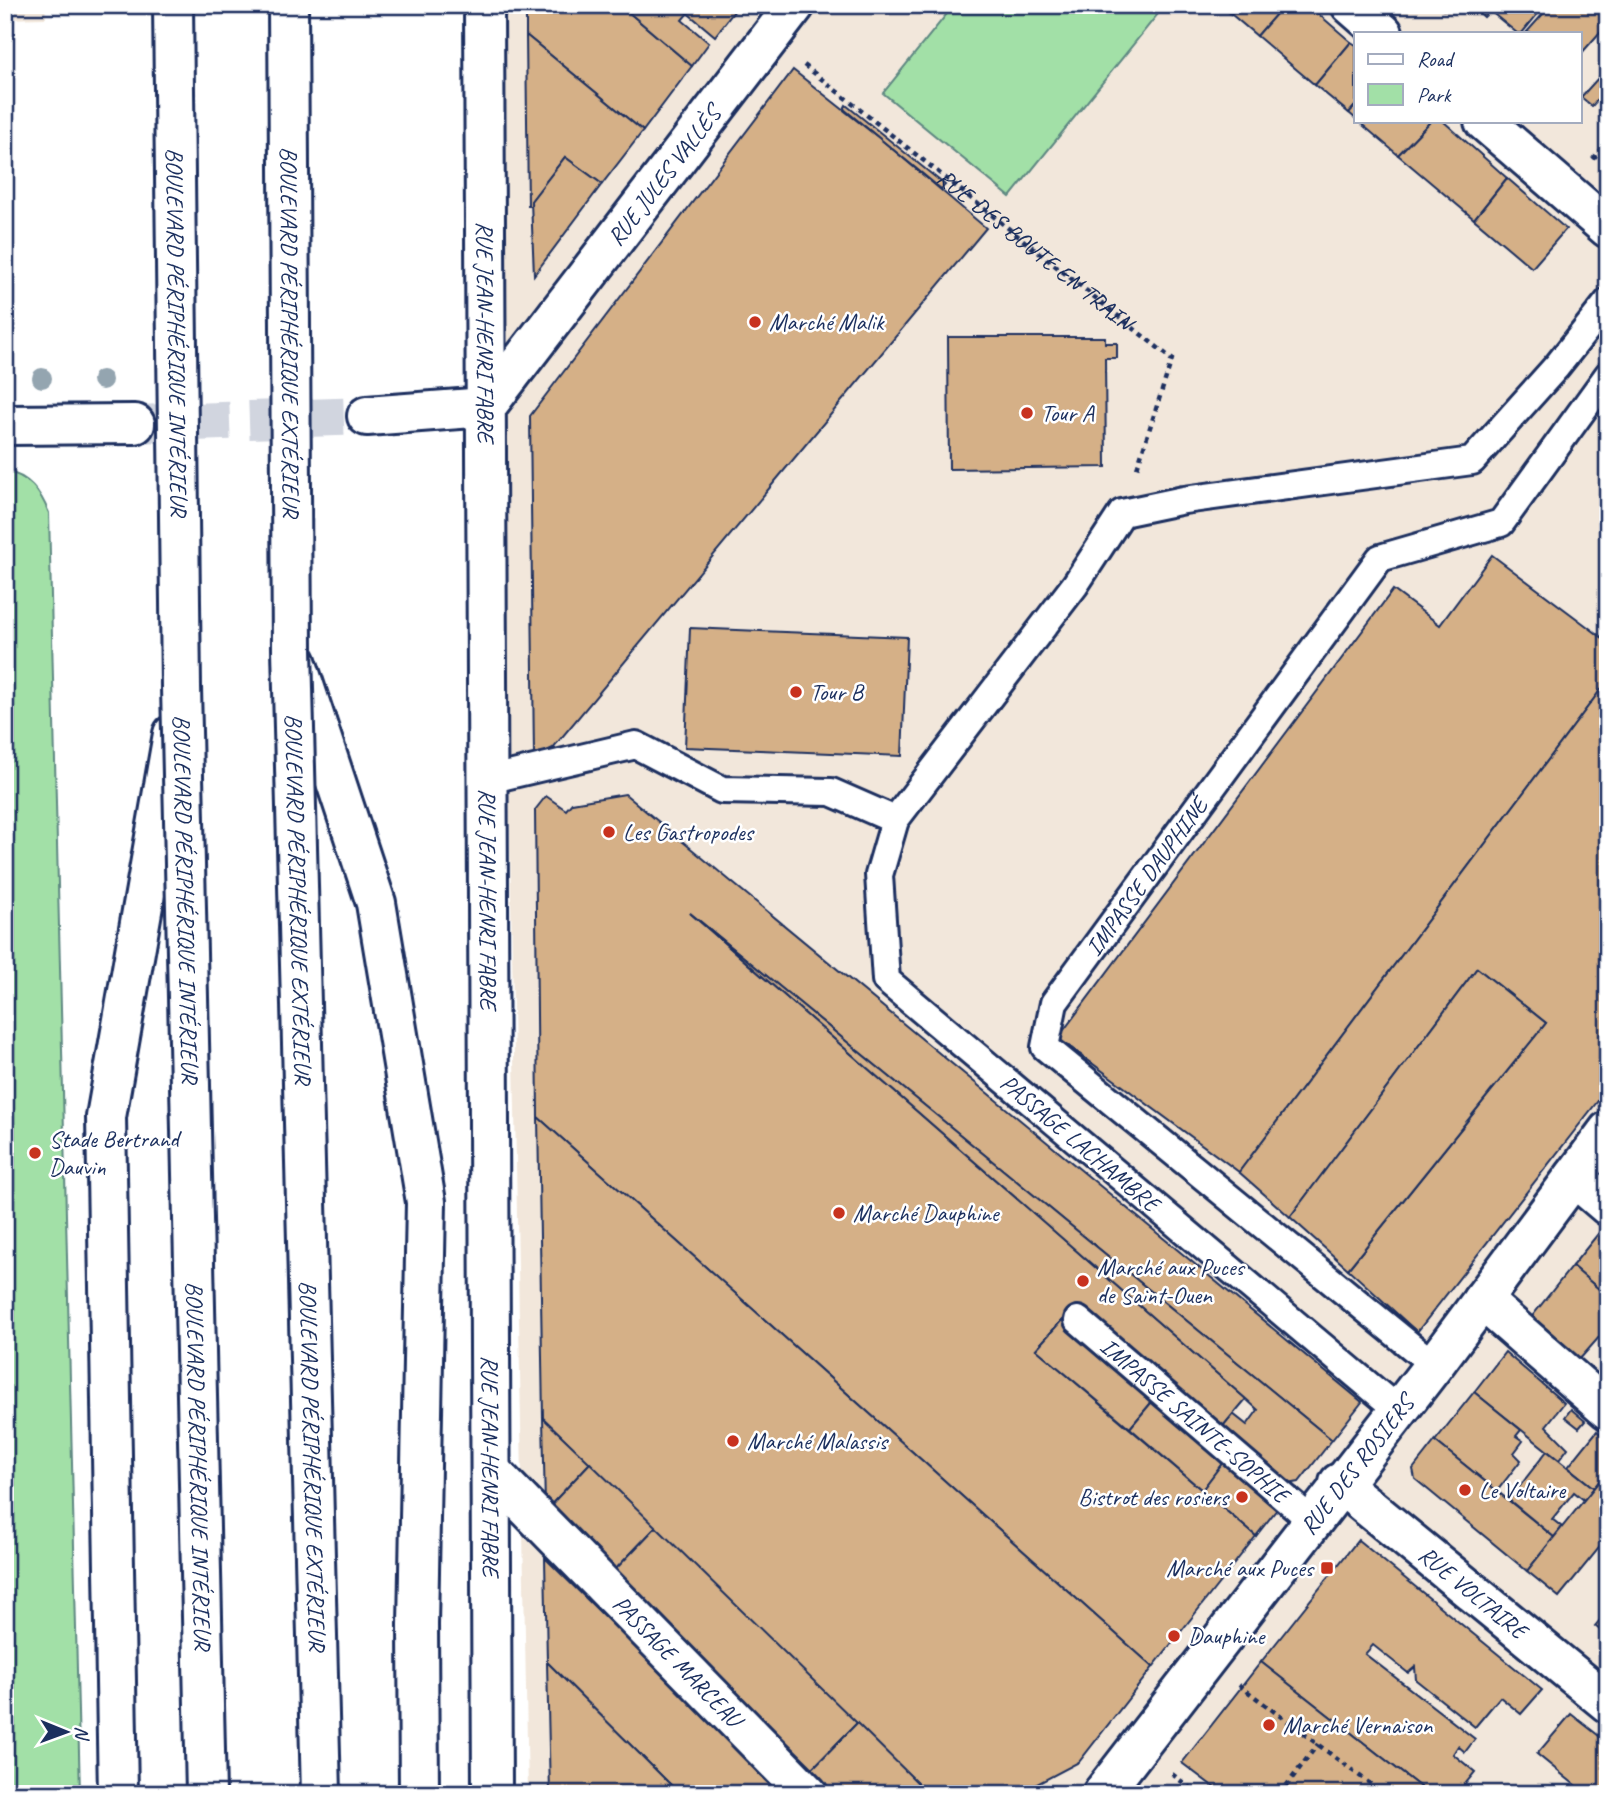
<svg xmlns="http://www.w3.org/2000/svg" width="1613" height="1799" font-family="Caveat,sans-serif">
	<rect width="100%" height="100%" fill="#fff"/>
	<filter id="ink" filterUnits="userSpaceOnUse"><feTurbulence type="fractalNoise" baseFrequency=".0143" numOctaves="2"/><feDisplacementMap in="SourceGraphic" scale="14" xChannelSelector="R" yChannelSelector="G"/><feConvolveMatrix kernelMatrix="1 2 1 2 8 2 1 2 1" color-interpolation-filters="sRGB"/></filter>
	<g filter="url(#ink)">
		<!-- built -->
		<g fill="#f2e7db" fill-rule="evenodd">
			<path d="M 5,5 L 45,5 L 46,18 L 5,19 Z"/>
			<path d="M 494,5 L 1608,5 L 1608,1794 L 528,1794 ZM 1356,33 L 1580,33 L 1580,121 L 1356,121 Z"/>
		</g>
		<!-- green -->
		<g fill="#a2e0a7" stroke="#5e8882" stroke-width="2">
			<path d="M 954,5 L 1157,5 L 1162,9 L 1010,197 L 883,93 Z"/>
			<path d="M 5,471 C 29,476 40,491 49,513 L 80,1794 L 5,1794 Z"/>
		</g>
		<!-- building -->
		<g fill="#d5b087" stroke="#1b2f5e" stroke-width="2">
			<path d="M 526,5 L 620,5 L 692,66 L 643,131 L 526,35 Z"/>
			<path d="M 620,5 L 678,5 L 688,13 L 682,20 L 709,43 L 692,66 Z"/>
			<path d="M 678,5 L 737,5 L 738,6 L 715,36 Z"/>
			<path d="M 1220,5 L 1238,5 L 1231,14 Z"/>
			<path d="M 1238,5 L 1284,5 L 1257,36 L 1231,14 Z"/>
			<path d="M 1284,5 L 1308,5 L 1351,42 L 1315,85 L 1257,36 Z"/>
			<path d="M 1437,5 L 1455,5 L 1451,9 L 1443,10 Z"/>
			<path d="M 1471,5 L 1545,5 L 1522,33 L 1517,33 L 1490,11 L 1484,17 Z"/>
			<path d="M 1551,5 L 1608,5 L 1608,23 L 1580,55 L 1580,33 L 1526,33 Z"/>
			<path d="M 526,35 L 643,131 L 602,184 L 565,157 L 531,201 L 531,206 L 528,206 Z"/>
			<path d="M 1351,42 L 1356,45 L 1356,105 L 1349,113 L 1315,85 Z"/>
			<path d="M 1608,67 L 1608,88 L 1592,106 L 1581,97 Z"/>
			<path d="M 793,70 L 884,142 L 986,228 L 553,748 L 534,757 L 530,416 Z"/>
			<path d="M 846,105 L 945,185 L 941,189 L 844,109 Z"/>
			<path d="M 1356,105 L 1356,119 L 1349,113 Z"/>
			<path d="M 1358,121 L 1431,121 L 1398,155 Z"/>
			<path d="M 1431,121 L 1443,121 L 1507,178 L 1474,219 L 1398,155 Z"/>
			<path d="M 565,157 L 602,184 L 534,275 L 531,201 Z"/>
			<path d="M 1507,178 L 1566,229 L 1532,268 L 1474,219 Z"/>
			<path d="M 948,337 L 1105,337 L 1105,343 L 1117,343 L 1117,358 L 1105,358 L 1106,467 L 949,469 Z"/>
			<path d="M 1492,555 L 1608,642 L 1608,680 L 1239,1172 L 1058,1038 L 1393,590 L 1440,625 Z"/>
			<path d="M 690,628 L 907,637 L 902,756 L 685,747 Z"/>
			<path d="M 1608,680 L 1608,1088 L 1417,1332 L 1348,1269 L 1546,1023 L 1477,968 L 1290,1217 L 1239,1172 Z"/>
			<path d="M 625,794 L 1362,1402 L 1332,1440 L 690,913 L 1246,1399 L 1219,1431 L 1073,1308 L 1036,1349 L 1256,1536 L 1153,1667 L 538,1117 L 535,810 L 546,796 L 566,810 L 572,803 Z"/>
			<path d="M 690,913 L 1332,1440 L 1299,1482 L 1283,1485 L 1219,1431 L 1233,1414 L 1247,1425 L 1258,1410 L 1246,1399 Z"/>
			<path d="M 1477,968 L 1546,1023 L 1348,1269 L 1290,1217 Z"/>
			<path d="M 538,1117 L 1153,1667 L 1079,1762 L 1018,1794 L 929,1794 L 543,1418 Z"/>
			<path d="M 1606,1224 L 1608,1226 L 1608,1297 L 1572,1266 Z"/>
			<path d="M 1572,1266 L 1608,1297 L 1608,1327 L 1572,1368 L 1530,1319 Z"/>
			<path d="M 1063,1319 L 1156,1397 L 1130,1428 L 1036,1349 Z"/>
			<path d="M 1505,1352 L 1564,1403 L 1546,1426 L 1568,1448 L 1559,1460 L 1474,1392 Z"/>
			<path d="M 1474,1392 L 1521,1430 L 1516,1436 L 1523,1441 L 1514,1453 L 1521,1460 L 1497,1491 L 1435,1441 Z"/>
			<path d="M 1156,1397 L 1227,1457 L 1202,1490 L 1130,1428 Z"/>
			<path d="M 1571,1409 L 1585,1421 L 1579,1428 L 1565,1417 Z"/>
			<path d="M 543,1418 L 590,1463 L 547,1509 L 545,1506 Z"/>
			<path d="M 1597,1431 L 1608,1440 L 1608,1470 L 1594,1488 L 1568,1467 Z"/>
			<path d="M 1435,1441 L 1554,1537 L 1527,1571 L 1415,1479 L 1413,1469 Z"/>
			<path d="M 1547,1451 L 1594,1488 L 1584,1500 L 1574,1492 L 1552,1519 L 1562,1527 L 1554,1537 L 1509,1500 Z"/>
			<path d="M 1227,1457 L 1281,1504 L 1256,1536 L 1202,1490 Z"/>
			<path d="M 590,1463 L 656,1527 L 613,1572 L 547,1509 Z"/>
			<path d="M 1608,1470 L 1608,1537 L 1559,1597 L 1527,1571 Z"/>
			<path d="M 656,1527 L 857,1723 L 813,1768 L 613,1572 Z"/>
			<path d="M 1358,1540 L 1542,1690 L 1521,1714 L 1500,1697 L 1475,1727 L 1416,1680 L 1415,1667 L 1408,1673 L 1373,1645 L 1365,1654 L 1475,1739 L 1465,1752 L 1458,1746 L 1453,1754 L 1475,1772 L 1457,1794 L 1429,1794 L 1261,1662 Z"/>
			<path d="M 545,1558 L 785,1794 L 680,1794 L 547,1662 Z"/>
			<path d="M 1608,1611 L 1608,1637 L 1595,1626 Z"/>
			<path d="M 547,1662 L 680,1794 L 550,1794 Z"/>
			<path d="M 1261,1662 L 1429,1794 L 1223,1794 L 1182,1763 Z"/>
			<path d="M 1571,1714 L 1608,1743 L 1608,1794 L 1586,1794 L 1537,1754 Z"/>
			<path d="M 857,1723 L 929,1794 L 831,1794 L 809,1772 Z"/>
		</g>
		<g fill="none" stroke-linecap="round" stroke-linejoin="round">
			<!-- minor-tunnel -->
			<path stroke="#d1d5df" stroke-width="38" stroke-dasharray="38 19" stroke-linecap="butt" d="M 135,424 L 367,416"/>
			<!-- service casing -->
			<g stroke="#1b2f5e" stroke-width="32">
				<g id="service">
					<path d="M 488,780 L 636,745 L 722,790 L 831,792 L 895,820"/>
					<path id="s2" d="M 1078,1320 L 1311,1520"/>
					<path id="s3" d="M 1434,1365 L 1045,1047 L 1054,1003 L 1380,558 L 1501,523 L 1608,375"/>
					<path d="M 1398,1410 L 886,980 L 879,875 L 895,820 L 1075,585 L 1122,513 L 1184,500 L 1472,461 L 1557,366 L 1608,302"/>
				</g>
			</g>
			<!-- pedestrian casing -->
			<g stroke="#1b2f5e" stroke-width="44">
				<path id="pedestrian" d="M 1574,1177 L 1608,1206"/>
			</g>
			<!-- minor casing -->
			<g stroke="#1b2f5e" stroke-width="44">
				<g id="minor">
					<path id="s4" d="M 484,5 L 492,1794"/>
					<path d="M 1351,5 L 1383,33"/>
					<path d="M 1484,121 L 1608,228"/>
					<path id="s5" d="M 367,416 L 486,407 L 795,5"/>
					<path d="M 5,425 L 135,424"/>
					<path d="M 1482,1300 L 1608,1410"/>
					<path id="s6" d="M 491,1471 L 808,1794"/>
					<path id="s7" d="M 1339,1483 L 1608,1703"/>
				</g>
			</g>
			<!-- tertiary casing -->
			<g stroke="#1b2f5e" stroke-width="44">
				<g id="tertiary">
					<path id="s8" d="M 1102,1794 L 1434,1365 L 1608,1131"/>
				</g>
			</g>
			<!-- trunk casing -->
			<g stroke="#1b2f5e" stroke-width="44">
				<g id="trunk">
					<path d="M 296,661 L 376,903 L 426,1202 L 418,1625 L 419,1794"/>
					<path d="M 118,1794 L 106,1117 L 173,734"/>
				</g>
			</g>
			<!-- path -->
			<g stroke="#1b2f5e" stroke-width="4.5" stroke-dasharray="5 5" stroke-linecap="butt">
				<path id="s1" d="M 804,65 L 1172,359 L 1136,471"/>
				<path d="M 1593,159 L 1608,142"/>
				<path d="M 1239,1685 L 1373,1786"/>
				<path d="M 1172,1774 L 1198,1794"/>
				<path d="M 1280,1794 L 1318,1744"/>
			</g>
			<!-- service -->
			<use href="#service" stroke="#fff" stroke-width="26"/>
			<!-- pedestrian -->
			<use href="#pedestrian" stroke="#fff" stroke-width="38"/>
			<!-- minor -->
			<use href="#minor" stroke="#fff" stroke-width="38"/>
			<!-- tertiary -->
			<use href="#tertiary" stroke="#fff" stroke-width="38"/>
			<!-- trunk -->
			<use href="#trunk" stroke="#fff" stroke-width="38"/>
			<!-- trunk-bridge casing -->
			<g stroke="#1b2f5e" stroke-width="44" stroke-linecap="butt">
				<g id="trunk-bridge">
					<path id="s9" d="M 173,5 L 181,687 L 206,1794"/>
					<path id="s10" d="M 288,5 L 292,649 L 321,1794"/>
				</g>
			</g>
			<!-- trunk-bridge -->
			<use href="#trunk-bridge" stroke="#fff" stroke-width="38"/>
		</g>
		<!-- trees -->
		<g fill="#94a5b0">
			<circle cx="42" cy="378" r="10"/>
			<circle cx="102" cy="380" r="10"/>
		</g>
	</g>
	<!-- markers -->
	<g fill="#c8321e" stroke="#fff" stroke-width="2.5">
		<circle cx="755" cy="322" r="7"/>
		<circle cx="1027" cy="413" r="7"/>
		<circle cx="796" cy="692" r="7"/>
		<circle cx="609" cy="832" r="7"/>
		<circle cx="35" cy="1153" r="7"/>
		<circle cx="839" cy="1213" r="7"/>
		<circle cx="1083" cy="1281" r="7"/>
		<circle cx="733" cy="1441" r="7"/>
		<circle cx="1465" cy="1490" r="7"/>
		<circle cx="1242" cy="1497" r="7"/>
		<rect x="1320" y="1561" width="14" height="14" rx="3.5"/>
		<circle cx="1174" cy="1636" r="7"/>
		<circle cx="1269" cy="1725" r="7"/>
	</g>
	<g text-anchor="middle" stroke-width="5" stroke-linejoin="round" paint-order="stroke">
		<!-- street labels -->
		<g font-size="24" fill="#1b2f5e" stroke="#fff">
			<text dy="8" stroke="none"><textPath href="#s5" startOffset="411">RUE JULES VALLÈS</textPath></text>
			<text dy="8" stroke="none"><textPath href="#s1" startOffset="296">RUE DES BOUTE EN TRAIN</textPath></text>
			<text dy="8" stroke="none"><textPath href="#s9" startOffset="327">BOULEVARD PÉRIPHÉRIQUE INTÉRIEUR</textPath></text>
			<text dy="8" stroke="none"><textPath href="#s10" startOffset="327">BOULEVARD PÉRIPHÉRIQUE EXTÉRIEUR</textPath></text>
			<text dy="8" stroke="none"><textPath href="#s4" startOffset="327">RUE JEAN-HENRI FABRE</textPath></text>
			<text dy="8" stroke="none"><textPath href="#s3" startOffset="704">IMPASSE DAUPHINÉ</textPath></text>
			<text dy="8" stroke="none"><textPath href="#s9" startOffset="894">BOULEVARD PÉRIPHÉRIQUE INTÉRIEUR</textPath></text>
			<text dy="8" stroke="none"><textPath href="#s10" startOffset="894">BOULEVARD PÉRIPHÉRIQUE EXTÉRIEUR</textPath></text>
			<text dy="8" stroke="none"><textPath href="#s4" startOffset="894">RUE JEAN-HENRI FABRE</textPath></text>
			<text transform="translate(1080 1143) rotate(40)" y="8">PASSAGE LACHAMBRE</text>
			<text dy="8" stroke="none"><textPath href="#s2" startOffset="154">IMPASSE SAINTE-SOPHIE</textPath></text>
			<text dy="8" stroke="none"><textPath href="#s8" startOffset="416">RUE DES ROSIERS</textPath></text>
			<text dy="8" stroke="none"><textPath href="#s9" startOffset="1461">BOULEVARD PÉRIPHÉRIQUE INTÉRIEUR</textPath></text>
			<text dy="8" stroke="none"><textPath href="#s10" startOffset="1461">BOULEVARD PÉRIPHÉRIQUE EXTÉRIEUR</textPath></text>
			<text dy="8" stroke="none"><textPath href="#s4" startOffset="1461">RUE JEAN-HENRI FABRE</textPath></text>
			<text dy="8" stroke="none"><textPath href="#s7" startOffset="173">RUE VOLTAIRE</textPath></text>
			<text dy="8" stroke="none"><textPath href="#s6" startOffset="266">PASSAGE MARCEAU</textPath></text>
		</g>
		<!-- poi labels -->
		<g font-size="24" fill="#1b2f5e" stroke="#fff" text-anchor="start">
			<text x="769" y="330">Marché Malik</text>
			<text x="1041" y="421">Tour A</text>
			<text x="810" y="700">Tour B</text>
			<text x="623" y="840">Les Gastropodes</text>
			<text x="49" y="1147">Stade Bertrand<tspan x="49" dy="28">Dauvin</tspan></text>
			<text x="853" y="1221">Marché Dauphine</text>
			<text x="1097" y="1275">Marché aux Puces<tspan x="1097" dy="28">de Saint-Ouen</tspan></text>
			<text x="747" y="1449">Marché Malassis</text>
			<text x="1479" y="1498">Le Voltaire</text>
			<text x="1228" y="1505" text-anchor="end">Bistrot des rosiers</text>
			<text x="1313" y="1576" text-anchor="end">Marché aux Puces</text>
			<text x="1188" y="1644">Dauphine</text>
			<text x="1283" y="1733">Marché Vernaison</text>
		</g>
	</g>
	<!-- margin -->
	<rect width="1613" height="1799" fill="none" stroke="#fff" stroke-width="28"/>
	<rect x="14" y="14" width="1585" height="1771" fill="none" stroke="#1b2f5e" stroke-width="2.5" filter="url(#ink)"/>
	<!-- legend -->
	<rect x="1354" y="32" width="228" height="91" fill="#ffffff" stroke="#a4acbf" stroke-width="2"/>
	<rect x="1368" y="54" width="35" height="10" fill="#ffffff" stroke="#a4acbf" stroke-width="2"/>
	<text x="1417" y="66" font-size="21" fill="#1b2f5e">Road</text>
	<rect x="1368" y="84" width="35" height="21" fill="#a2e0a7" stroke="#a4acbf" stroke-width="2"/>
	<text x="1417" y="102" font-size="21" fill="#1b2f5e">Park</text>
	<!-- north arrow -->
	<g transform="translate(66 1732) rotate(91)" stroke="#ffffff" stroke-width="5" paint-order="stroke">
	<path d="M0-5L12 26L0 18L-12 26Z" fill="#1b2f5e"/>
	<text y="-10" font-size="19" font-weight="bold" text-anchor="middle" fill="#1b2f5e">N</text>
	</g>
</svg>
